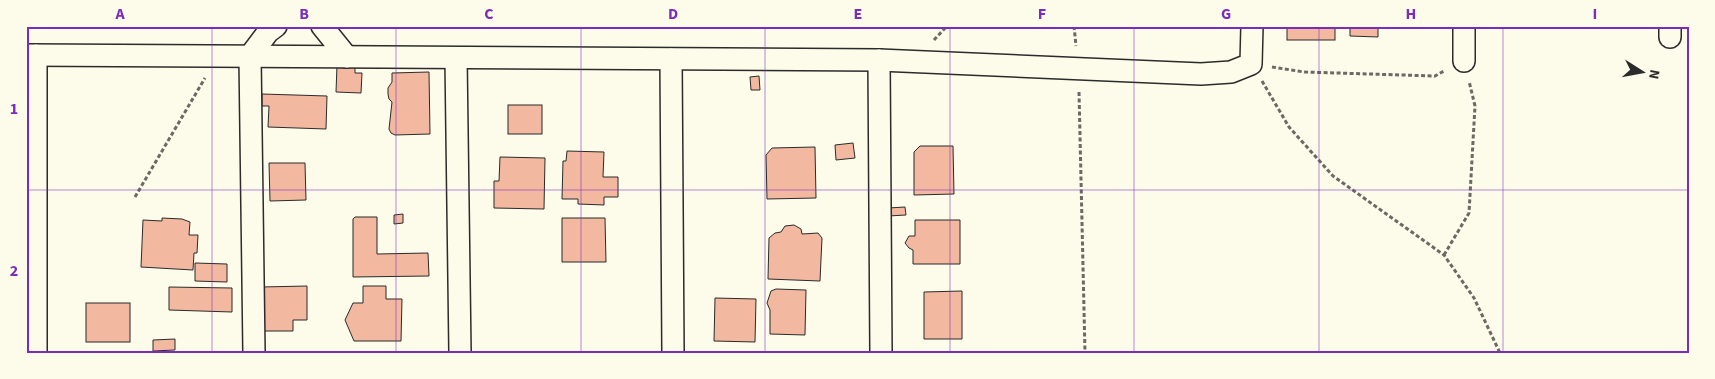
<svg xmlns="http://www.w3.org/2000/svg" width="1715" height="379" font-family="'Source Sans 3',sans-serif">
	<rect width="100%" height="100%" fill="#fdfbea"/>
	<!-- building -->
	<g fill="#f2b8a0" stroke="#2b2b2b">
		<rect x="1168" y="26" width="29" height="2"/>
		<rect x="1287" y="26" width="48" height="14"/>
		<path d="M 1350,26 L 1378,26 L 1378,37 L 1350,36 Z"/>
		<path d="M 337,65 L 355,66 L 355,73 L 362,73 L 361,93 L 336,92 Z"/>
		<path d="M 429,72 L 430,134 L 395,135 L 391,133 L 389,129 L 392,102 L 389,99 L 388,94 L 388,88 L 392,82 L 392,73 Z"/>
		<path d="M 759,76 L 760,90 L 751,90 L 750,77 Z"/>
		<path d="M 262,94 L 327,96 L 326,129 L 268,127 L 269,106 L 262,106 Z"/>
		<rect x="508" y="105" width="34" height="29"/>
		<path d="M 853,143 L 855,158 L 836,160 L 835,145 Z"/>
		<path d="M 920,146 L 953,146 L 954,194 L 914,195 L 914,152 Z"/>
		<path d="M 815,147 L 816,198 L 767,199 L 766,155 L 772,148 Z"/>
		<path d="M 567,151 L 604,152 L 603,177 L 618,177 L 618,197 L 604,197 L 604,205 L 578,204 L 578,199 L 562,199 L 563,161 L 566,161 Z"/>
		<path d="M 500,157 L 545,158 L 544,209 L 494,208 L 494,181 L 499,181 Z"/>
		<path d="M 269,163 L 305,163 L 306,200 L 270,201 Z"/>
		<path d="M 905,207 L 906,215 L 888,216 L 888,208 Z"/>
		<path d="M 403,214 L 403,223 L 394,224 L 394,215 Z"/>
		<path d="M 355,217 L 377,217 L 377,254 L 428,253 L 429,276 L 353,277 L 353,219 Z"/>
		<path d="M 162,218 L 182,219 L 190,222 L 189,235 L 198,235 L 197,253 L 194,253 L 193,270 L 141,267 L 143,220 L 162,221 Z"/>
		<path d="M 562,218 L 605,218 L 606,262 L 562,262 Z"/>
		<path d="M 915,220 L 960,220 L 960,264 L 913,264 L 913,250 L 909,248 L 905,243 L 909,236 L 915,236 Z"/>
		<path d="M 794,225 L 801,229 L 802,234 L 818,233 L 822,238 L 820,281 L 768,279 L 769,238 L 775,233 L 781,232 L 785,226 Z"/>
		<path d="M 195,263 L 227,264 L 227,282 L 195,281 Z"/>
		<path d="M 307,286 L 307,320 L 293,320 L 293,331 L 261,331 L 261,287 Z"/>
		<path d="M 363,286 L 386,286 L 386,299 L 402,299 L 401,341 L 354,341 L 345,320 L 353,303 L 363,303 Z"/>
		<path d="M 169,287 L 232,288 L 232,312 L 169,310 Z"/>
		<path d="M 776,289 L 806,290 L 805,335 L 770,334 L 770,310 L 767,303 L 771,291 Z"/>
		<path d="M 962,291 L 962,339 L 924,339 L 924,292 Z"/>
		<path d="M 715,298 L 756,299 L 755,342 L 714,341 Z"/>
		<rect x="86" y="303" width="44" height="39"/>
		<path d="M 175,339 L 175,350 L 153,351 L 153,340 Z"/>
	</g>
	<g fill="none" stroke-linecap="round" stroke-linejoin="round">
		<!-- minor casing -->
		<g stroke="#2b2b2b" stroke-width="24">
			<g id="minor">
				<path d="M 322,26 L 347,57"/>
				<path d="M 1670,37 L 1670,26"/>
				<path d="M 26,55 L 879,60 L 1201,74 L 1231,72 L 1251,64 L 1252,26"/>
				<path d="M 36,55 L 36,353"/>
				<path d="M 456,58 L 460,353"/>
				<path d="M 671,59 L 673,353"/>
				<path d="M 879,60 L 881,353"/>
				<path d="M 1464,61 L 1464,26"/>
				<path d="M 254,353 L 250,56 L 268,32 L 276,26"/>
			</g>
		</g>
		<!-- path -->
		<g stroke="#6a6964" stroke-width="3" stroke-dasharray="4 2.5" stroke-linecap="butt">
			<path d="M 1074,26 L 1076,46"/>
			<path d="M 934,40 L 947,26"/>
			<path d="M 1272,67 L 1304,72 L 1435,76 L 1444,71"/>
			<path d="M 1262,81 L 1289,127 L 1333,176 L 1444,255 L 1474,298 L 1500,353"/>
			<path d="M 1079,92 L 1085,353"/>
			<path d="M 135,197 L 205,78"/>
			<path d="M 1444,255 L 1469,213 L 1475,106 L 1469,81"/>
		</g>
		<!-- minor -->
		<use href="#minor" stroke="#fdfbea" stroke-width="21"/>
	</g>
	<!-- grid -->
	<path fill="none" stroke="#7b2cbf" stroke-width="1" stroke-opacity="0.55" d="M 212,26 L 212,353M 396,26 L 396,353M 581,26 L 581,353M 765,26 L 765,353M 950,26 L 950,353M 1134,26 L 1134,353M 1319,26 L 1319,353M 1503,26 L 1503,353M 26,190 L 1689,190"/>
	<!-- border -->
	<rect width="1715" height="379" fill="none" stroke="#fdfbea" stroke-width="55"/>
	<!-- north arrow -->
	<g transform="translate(1642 72) rotate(101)" stroke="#fdfbea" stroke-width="4" paint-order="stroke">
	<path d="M0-4L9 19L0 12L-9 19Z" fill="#2b2b2b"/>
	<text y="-8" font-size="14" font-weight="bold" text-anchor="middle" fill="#2b2b2b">N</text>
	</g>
	<rect x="28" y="28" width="1660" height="324" fill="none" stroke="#7b2cbf" stroke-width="2"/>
	<g font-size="16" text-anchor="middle" font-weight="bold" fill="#7b2cbf">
		<text x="120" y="19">A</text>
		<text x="304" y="19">B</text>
		<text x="489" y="19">C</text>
		<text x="673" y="19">D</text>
		<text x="858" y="19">E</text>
		<text x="1042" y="19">F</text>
		<text x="1226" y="19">G</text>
		<text x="1411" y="19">H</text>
		<text x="1595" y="19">I</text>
		<text x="14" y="114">1</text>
		<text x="14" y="276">2</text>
	</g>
</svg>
